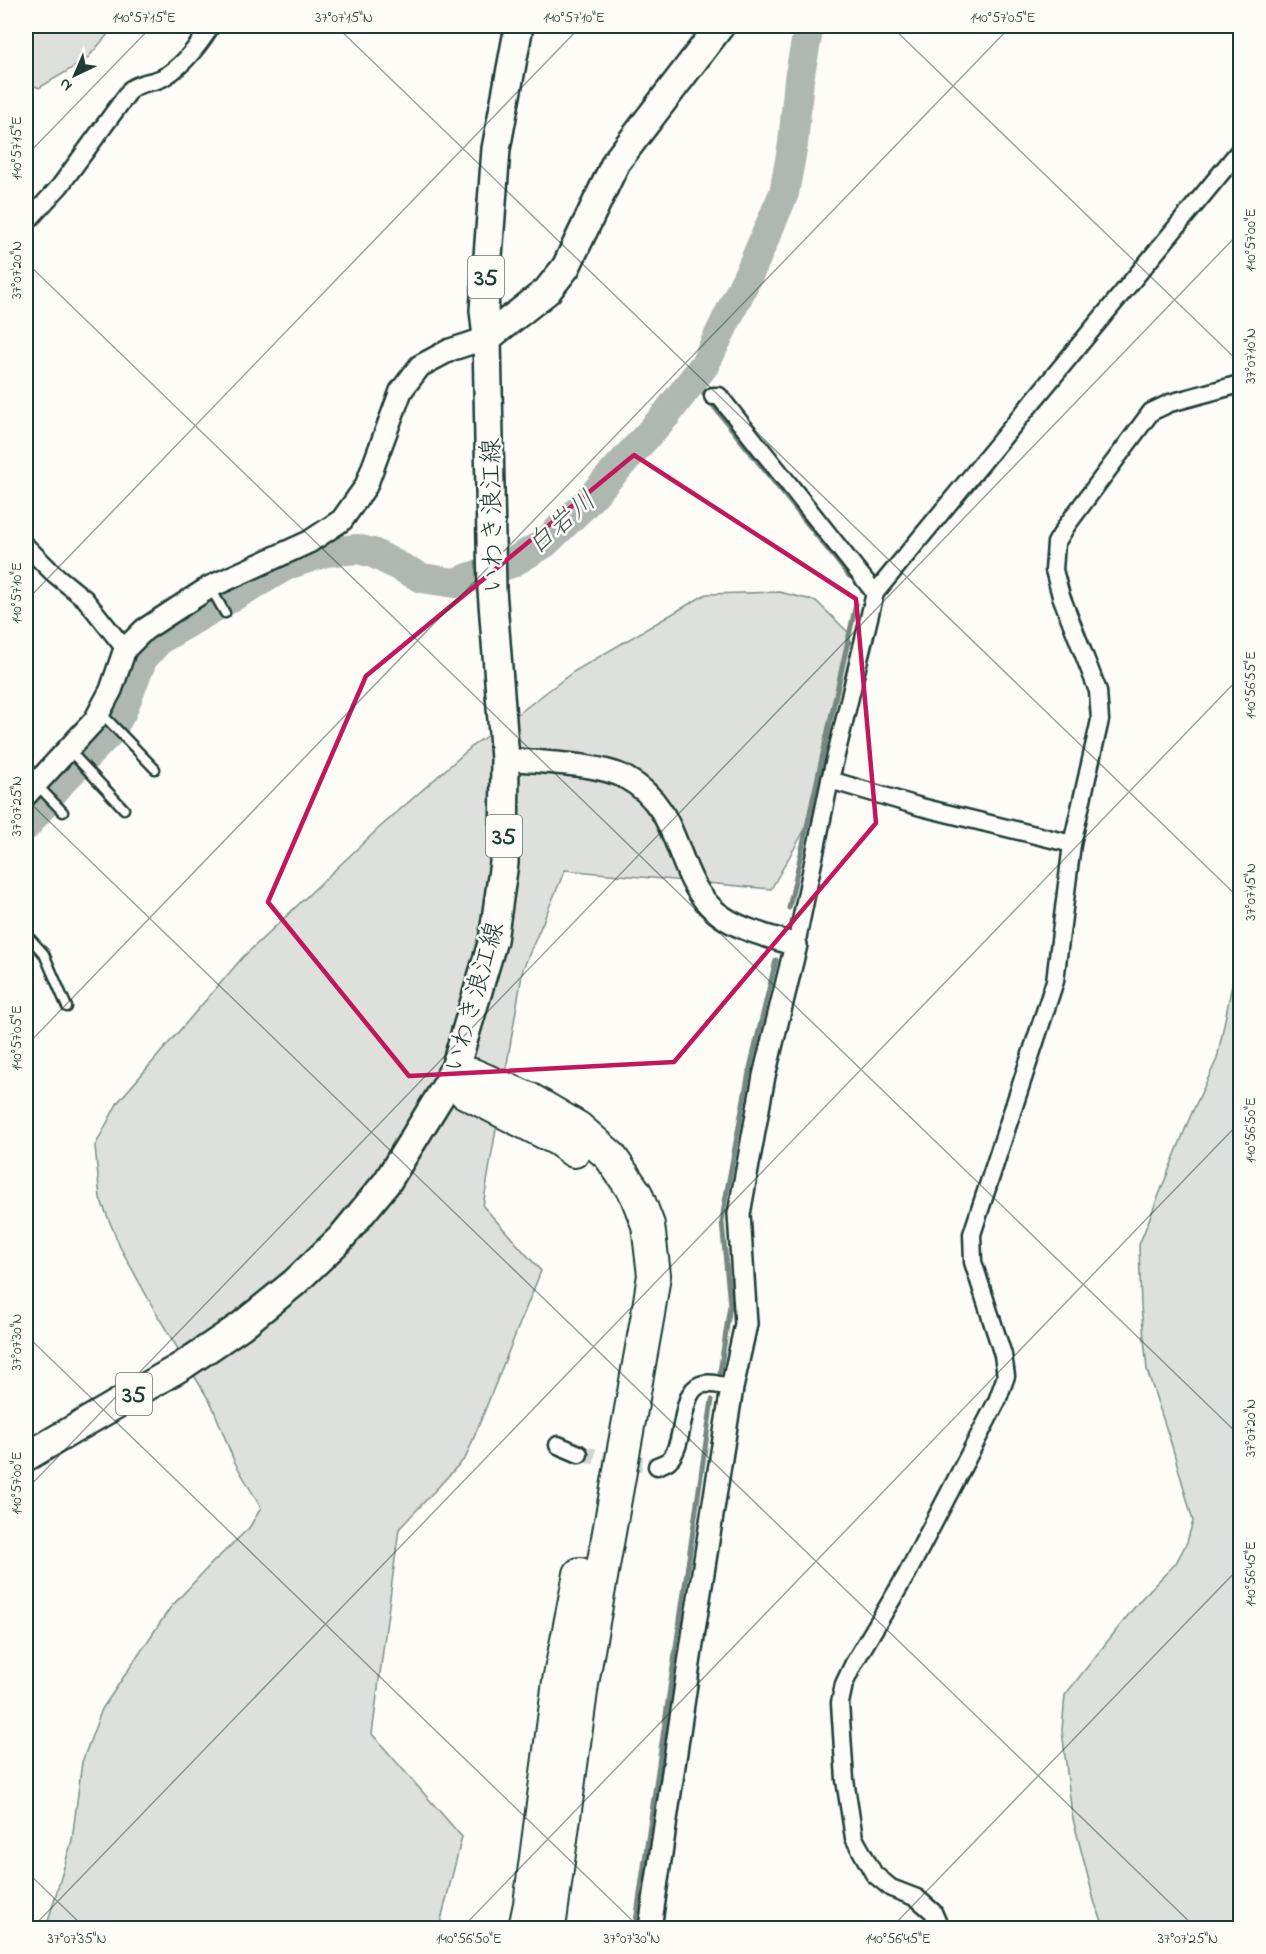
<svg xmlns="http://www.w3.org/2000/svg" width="1266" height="1954" font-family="'Indie Flower','Klee One',sans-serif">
	<rect width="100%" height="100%" fill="#fdfcf7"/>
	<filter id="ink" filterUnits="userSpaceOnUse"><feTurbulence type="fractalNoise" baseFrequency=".0167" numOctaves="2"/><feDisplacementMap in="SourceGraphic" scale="12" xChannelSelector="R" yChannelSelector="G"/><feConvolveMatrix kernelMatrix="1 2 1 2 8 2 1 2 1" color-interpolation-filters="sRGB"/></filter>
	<g filter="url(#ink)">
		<!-- green -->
		<g fill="#dde0db" stroke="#7e8e88" stroke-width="1.5">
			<path d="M 26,26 L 115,26 L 86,60 L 39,88 L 26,82 Z"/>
			<path d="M 779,592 L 816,601 L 849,633 L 856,687 L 820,803 L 771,889 L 565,870 L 523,969 L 483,1206 L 541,1271 L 466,1457 L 399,1529 L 372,1734 L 462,1837 L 439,1928 L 46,1928 L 72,1840 L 82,1762 L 102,1709 L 170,1608 L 211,1564 L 249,1528 L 261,1508 L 234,1461 L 212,1405 L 156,1313 L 120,1247 L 100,1198 L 95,1146 L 118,1102 L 243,957 L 379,828 L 476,743 L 506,723 L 573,672 L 706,594 Z"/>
			<path d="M 1240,846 L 1240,1928 L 1105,1928 L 1095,1904 L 1072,1815 L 1062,1730 L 1065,1695 L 1141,1599 L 1176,1563 L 1187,1542 L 1193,1521 L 1172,1446 L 1147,1370 L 1141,1306 L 1139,1245 L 1190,1117 L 1217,1059 L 1235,970 L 1240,901 Z"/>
		</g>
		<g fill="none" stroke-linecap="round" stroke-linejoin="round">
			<!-- stream -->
			<g stroke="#75877f" stroke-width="5">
				<path d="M 705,364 L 703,393 L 849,576"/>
				<path d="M 789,908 L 856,604"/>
				<path d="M 720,1372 L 730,1305 L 722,1222 L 724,1207 L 749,1072 L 776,960"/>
				<path d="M 635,1928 L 712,1400"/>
			</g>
			<!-- river -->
			<path stroke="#aeb8b1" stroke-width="30" d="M 26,826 L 62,781 L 110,732 L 122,711 L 143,658 L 160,639 L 287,565 L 326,552 L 357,549 L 373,553 L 422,578 L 455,583 L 511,563 L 545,543 L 584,505 L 665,416 L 705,364 L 753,265 L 784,193 L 793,144 L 799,79 L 809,26"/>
			<!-- minor-tunnel -->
			<path stroke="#d1d6d0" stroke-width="16" stroke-dasharray="16 8" stroke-linecap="butt" d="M 579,1454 L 657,1466"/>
			<!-- service casing -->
			<g stroke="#1f3d34" stroke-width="13">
				<g id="service">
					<path d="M 210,587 L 225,613"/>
					<path d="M 101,713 L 155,769"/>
					<path d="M 69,750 L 124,809"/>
					<path d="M 36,784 L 63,812"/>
					<path d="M 26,934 L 44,954 L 67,1007"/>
				</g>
			</g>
			<!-- minor casing -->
			<g stroke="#1f3d34" stroke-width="21">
				<g id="minor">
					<path d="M 26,223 L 60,186 L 131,89 C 143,81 152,83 162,78 C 183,67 199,45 211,26"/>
					<path d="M 713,396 L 719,396 L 875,593 L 830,780 L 796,945"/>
					<path d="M 26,546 L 53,573 L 85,599 L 125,649"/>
					<path d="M 875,593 L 1240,150"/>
					<path d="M 830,780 L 921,807 L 1072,844"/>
					<path d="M 558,1445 L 579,1454"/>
					<path d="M 657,1466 C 661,1464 666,1463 669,1460 C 686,1445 679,1393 700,1385 C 710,1381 722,1386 732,1388"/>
					<path d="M 940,1928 L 933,1912 L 917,1898 L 891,1888 L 874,1874 L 854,1838 L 845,1780 L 840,1703 L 844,1684 L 854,1663 L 907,1574 L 997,1401 L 1006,1376 L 1003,1355 L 973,1262 L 972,1234 L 1055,981 L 1072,844 L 1100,720 L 1098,691 L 1061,596 L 1054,570 L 1056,543 L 1067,525 L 1151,412 L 1170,403 L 1240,384"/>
				</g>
			</g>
			<!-- tertiary casing -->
			<g stroke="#1f3d34" stroke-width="26">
				<g id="tertiary">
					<path d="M 505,759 C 537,762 599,763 626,778 C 685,810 672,875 716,912 C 738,930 768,936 796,945 L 764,1076 L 739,1214 L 746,1324 L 732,1388 L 694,1630 L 650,1928"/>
					<path d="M 26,795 L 95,720 L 111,690 L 125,649 L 144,630 L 210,587 L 309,542 L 342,520 L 366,486 L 401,391 L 420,366 L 450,350 L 487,338"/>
				</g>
			</g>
			<!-- primary casing -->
			<g stroke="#1f3d34" stroke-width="32">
				<g id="primary">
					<path d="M 487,338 L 547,291 L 566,267 L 616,162 L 720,26"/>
					<path d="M 26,1457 L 182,1366 L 241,1326 L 294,1283 L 341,1238 L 387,1182 L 453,1075 L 493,940 L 504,863 L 505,759 L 492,590 L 487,338 L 484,310 L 496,149 L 519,26"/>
				</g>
			</g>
			<!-- motorway casing -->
			<g stroke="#1f3d34" stroke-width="36">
				<g id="motorway">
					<path d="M 453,1075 L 473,1075 L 529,1099 L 578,1128 L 610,1156 L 636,1194 L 648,1225 L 654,1275 L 648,1314 L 582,1684 L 549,1928"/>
					<path d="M 465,1092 L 559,1140 L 574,1151"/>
					<path d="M 525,1928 L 530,1904 L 559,1681 L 580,1574"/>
				</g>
			</g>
			<!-- service -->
			<use href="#service" stroke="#fdfcf7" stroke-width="8"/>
			<!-- minor -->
			<use href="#minor" stroke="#fdfcf7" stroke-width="16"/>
			<!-- tertiary -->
			<use href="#tertiary" stroke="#fdfcf7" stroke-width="21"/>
			<!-- primary -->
			<use href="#primary" stroke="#fdfcf7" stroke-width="27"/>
			<!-- motorway -->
			<use href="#motorway" stroke="#fdfcf7" stroke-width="32"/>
		</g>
	</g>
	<!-- marked area -->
	<path fill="none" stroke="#c2185b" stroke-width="4.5" stroke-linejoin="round" d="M 634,455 L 856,599 L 876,823 L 674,1062 L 409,1076 L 268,902 L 366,676 Z"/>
	<!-- ticks -->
	<path fill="none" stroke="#1f3d34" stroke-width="1.5" stroke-opacity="0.45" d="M 336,26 L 1240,899M 891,26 L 1240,363M 26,156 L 152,26M 26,262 L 1240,1436M 26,601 L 581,26M 26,799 L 1196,1928M 26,1046 L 1011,26M 26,1335 L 640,1928M 26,1490 L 1240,232M 26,1871 L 85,1928M 32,1928 L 1240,677M 462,1928 L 1240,1122M 891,1928 L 1240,1567"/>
	<g text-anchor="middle" stroke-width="5" stroke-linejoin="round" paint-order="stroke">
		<!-- shield labels -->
		<g fill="#fdfcf7" stroke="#62766e" stroke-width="1.5">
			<rect x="468" y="256" width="36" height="42" rx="4.5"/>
			<rect x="486" y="815" width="36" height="42" rx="4.5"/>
			<rect x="116" y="1373" width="36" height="42" rx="4.5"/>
		</g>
		<g font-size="24" font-weight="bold" fill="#1f3d34">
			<text x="486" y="285">35</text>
			<text x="504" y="844">35</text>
			<text x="134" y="1402">35</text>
		</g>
		<!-- street labels -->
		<g font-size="26" fill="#1f3d34" stroke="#fdfcf7">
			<text transform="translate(491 516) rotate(-91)" y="9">いわき浪江線</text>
			<text transform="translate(473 997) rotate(-74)" y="9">いわき浪江線</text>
		</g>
		<!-- water labels -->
		<g font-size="27" font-style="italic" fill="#435c53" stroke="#fdfcf7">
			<text transform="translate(561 522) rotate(-41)" y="9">白岩川</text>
		</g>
	</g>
	<!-- margin -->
	<rect width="1266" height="1954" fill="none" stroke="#fdfcf7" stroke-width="66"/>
	<!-- north arrow -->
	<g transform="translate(75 75) rotate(224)" stroke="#fdfcf7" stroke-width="4.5" paint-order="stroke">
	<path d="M0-4.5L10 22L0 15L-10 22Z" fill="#1f3d34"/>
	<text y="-9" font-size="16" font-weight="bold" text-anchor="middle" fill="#1f3d34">N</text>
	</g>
	<rect x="33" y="33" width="1200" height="1888" fill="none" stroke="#1f3d34" stroke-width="2"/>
	<g font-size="15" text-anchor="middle" fill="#1f3d34">
		<text x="144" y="22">140°57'15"E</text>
		<text x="344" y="22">37°07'15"N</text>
		<text x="574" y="22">140°57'10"E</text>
		<text x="1003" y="22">140°57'05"E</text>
		<text transform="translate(16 148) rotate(-90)" y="5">140°57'15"E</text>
		<text transform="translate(1250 240) rotate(-90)" y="5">140°57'00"E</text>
		<text transform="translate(16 270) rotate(-90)" y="5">37°07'20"N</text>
		<text transform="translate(1250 356) rotate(-90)" y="5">37°07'10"N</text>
		<text transform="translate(16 593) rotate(-90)" y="5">140°57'10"E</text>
		<text transform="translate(1250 685) rotate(-90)" y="5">140°56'55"E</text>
		<text transform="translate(16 806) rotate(-90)" y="5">37°07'25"N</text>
		<text transform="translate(1250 892) rotate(-90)" y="5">37°07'15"N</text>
		<text transform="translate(16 1038) rotate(-90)" y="5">140°57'05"E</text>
		<text transform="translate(1250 1130) rotate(-90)" y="5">140°56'50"E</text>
		<text transform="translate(16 1342) rotate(-90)" y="5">37°07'30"N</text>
		<text transform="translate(1250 1428) rotate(-90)" y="5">37°07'20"N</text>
		<text transform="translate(16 1483) rotate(-90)" y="5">140°57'00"E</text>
		<text transform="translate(1250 1574) rotate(-90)" y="5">140°56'45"E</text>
		<text x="77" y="1943">37°07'35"N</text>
		<text x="469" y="1943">140°56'50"E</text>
		<text x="632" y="1943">37°07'30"N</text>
		<text x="898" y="1943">140°56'45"E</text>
		<text x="1188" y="1943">37°07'25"N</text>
	</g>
</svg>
